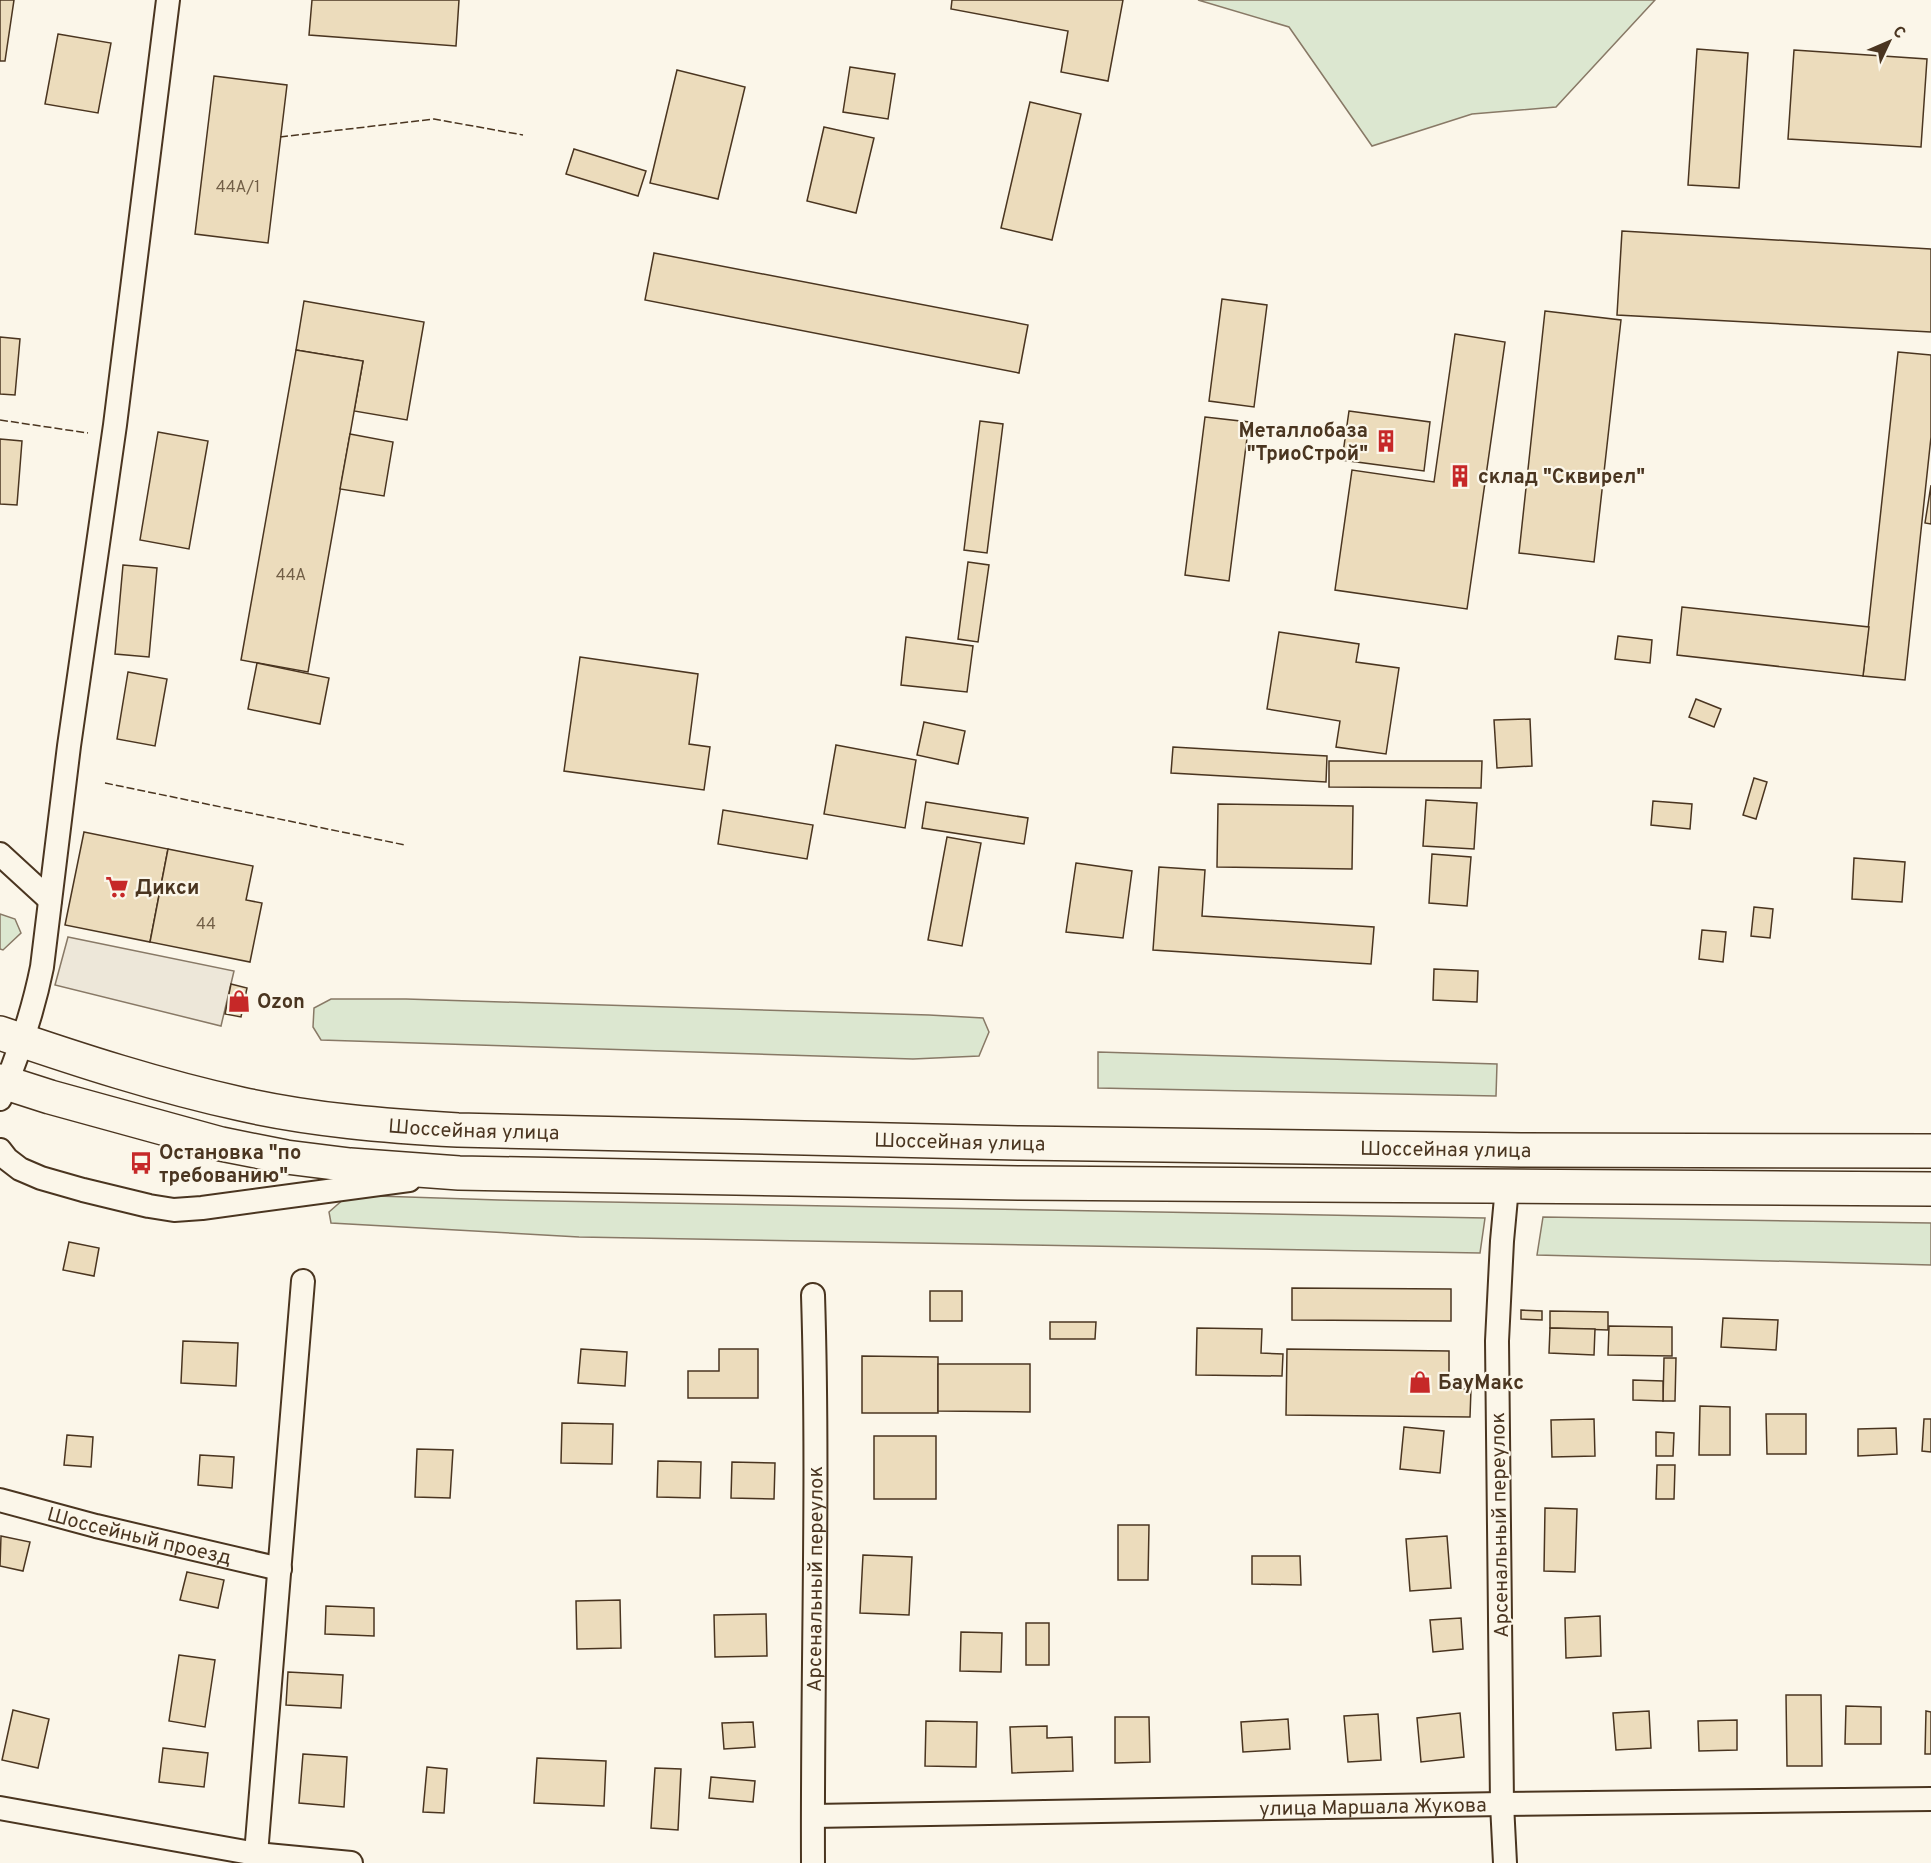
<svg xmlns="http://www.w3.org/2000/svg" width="1931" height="1863" font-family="Overpass,sans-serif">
	<rect width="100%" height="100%" fill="#fbf6e9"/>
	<!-- green -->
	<g fill="#dce7d0" stroke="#887966" stroke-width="1.5">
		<path d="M 1198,0 L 1655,0 L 1556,107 L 1472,114 L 1372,146 L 1289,27 Z"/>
		<path d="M 0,914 L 15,919 L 21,933 L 3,950 L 0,949 Z"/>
		<path d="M 331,999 L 406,999 L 929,1015 L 983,1018 L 989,1032 L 979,1056 L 913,1059 L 321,1040 L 313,1027 L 314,1008 Z"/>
		<path d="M 1098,1052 L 1497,1064 L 1496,1096 L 1098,1088 Z"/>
		<path d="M 377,1196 L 499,1200 L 1485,1218 L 1480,1253 L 579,1237 L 331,1223 L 329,1212 L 345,1198 Z"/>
		<path d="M 1543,1217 L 1931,1223 L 1931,1265 L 1537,1255 Z"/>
	</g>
	<!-- parking -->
	<path fill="#ede7d9" stroke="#887966" stroke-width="1.5" d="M 68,937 L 234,971 L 221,1026 L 55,985 Z"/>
	<!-- building -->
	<g fill="#ecdcbc" stroke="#4a3520" stroke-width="1.5">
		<path d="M 0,0 L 14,0 L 5,61 L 0,61 Z"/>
		<path d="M 312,0 L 459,0 L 456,46 L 309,35 Z"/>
		<path d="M 952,0 L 1123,0 L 1108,81 L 1061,72 L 1068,31 L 951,9 Z"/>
		<path d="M 58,34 L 111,43 L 98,113 L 45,104 Z"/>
		<path d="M 1697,49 L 1748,53 L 1739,188 L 1688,185 Z"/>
		<path d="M 1794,50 L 1927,59 L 1921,147 L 1788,139 Z"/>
		<path d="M 850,67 L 895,74 L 888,119 L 843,112 Z"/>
		<path d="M 677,70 L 745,87 L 718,199 L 650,183 Z"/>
		<path d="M 214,76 L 287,85 L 268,243 L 195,234 Z"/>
		<path d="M 1030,102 L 1081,114 L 1052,240 L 1001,228 Z"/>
		<path d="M 824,127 L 874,138 L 856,213 L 807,201 Z"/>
		<path d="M 574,149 L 646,171 L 638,196 L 566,174 Z"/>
		<path d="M 1622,231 L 1931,249 L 1931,332 L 1617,315 Z"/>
		<path d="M 654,253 L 1028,325 L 1019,373 L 645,300 Z"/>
		<path d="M 1222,299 L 1267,305 L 1254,407 L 1209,401 Z"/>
		<path d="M 304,301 L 424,322 L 407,420 L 354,411 L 363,361 L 296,350 Z"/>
		<path d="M 1545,311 L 1621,320 L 1594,562 L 1519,553 Z"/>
		<path d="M 1455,334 L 1505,342 L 1467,609 L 1335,590 L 1352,470 L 1434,482 Z"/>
		<path d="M 0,337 L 20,339 L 15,395 L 0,394 Z"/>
		<path d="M 296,350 L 363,361 L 308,672 L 241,660 Z"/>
		<path d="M 1898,352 L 1931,355 L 1931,437 L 1905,680 L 1863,676 Z"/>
		<path d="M 1349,411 L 1430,422 L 1424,471 L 1342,460 Z"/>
		<path d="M 1205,417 L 1249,422 L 1229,581 L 1185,575 Z"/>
		<path d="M 980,421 L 1003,424 L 987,553 L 964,550 Z"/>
		<path d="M 158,432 L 208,441 L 189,549 L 140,540 Z"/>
		<path d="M 350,434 L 393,442 L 384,496 L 340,489 Z"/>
		<path d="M 0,439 L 22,441 L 17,505 L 0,504 Z"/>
		<path d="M 1931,485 L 1931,524 L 1925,523 Z"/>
		<path d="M 968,562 L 989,565 L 978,642 L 958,639 Z"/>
		<path d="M 123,565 L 157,568 L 149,657 L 115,654 Z"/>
		<path d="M 1682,607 L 1869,627 L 1863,676 L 1677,655 Z"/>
		<path d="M 1279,632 L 1359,644 L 1356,662 L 1399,668 L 1386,754 L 1336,747 L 1340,721 L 1267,709 Z"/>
		<path d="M 1618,636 L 1652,640 L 1650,663 L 1615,659 Z"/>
		<path d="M 906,637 L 973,646 L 967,692 L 901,685 Z"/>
		<path d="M 580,657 L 698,674 L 689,744 L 710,747 L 704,790 L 564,771 Z"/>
		<path d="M 257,663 L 329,678 L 320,724 L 248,709 Z"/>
		<path d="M 128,672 L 167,679 L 155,746 L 117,739 Z"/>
		<path d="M 1696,699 L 1721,709 L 1714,727 L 1689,717 Z"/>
		<path d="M 1530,719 L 1532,766 L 1497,768 L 1494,720 Z"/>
		<path d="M 924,722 L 965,731 L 958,764 L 917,755 Z"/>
		<path d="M 836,745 L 916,760 L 905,828 L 824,814 Z"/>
		<path d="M 1173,747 L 1327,756 L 1326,782 L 1171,773 Z"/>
		<path d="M 1329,761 L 1482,761 L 1481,788 L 1329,787 Z"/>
		<path d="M 1754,778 L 1767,782 L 1756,819 L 1743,815 Z"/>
		<path d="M 1426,800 L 1477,803 L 1474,849 L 1423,846 Z"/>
		<path d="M 1653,801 L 1692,804 L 1690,829 L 1651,825 Z"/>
		<path d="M 926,802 L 1028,818 L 1024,844 L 922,828 Z"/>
		<path d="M 1218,804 L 1353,806 L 1352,869 L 1217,867 Z"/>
		<path d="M 723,810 L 813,825 L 807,859 L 718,844 Z"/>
		<path d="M 84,832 L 168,849 L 150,942 L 65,925 Z"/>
		<path d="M 947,837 L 981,843 L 962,946 L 928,940 Z"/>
		<path d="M 168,849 L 253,866 L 246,900 L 262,903 L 250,962 L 150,942 Z"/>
		<path d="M 1432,854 L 1471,857 L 1467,906 L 1429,903 Z"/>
		<path d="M 1854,858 L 1905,862 L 1902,902 L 1852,899 Z"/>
		<path d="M 1076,863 L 1132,871 L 1123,938 L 1066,932 Z"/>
		<path d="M 1159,867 L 1205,870 L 1202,916 L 1374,927 L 1371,964 L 1153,950 Z"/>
		<path d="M 1754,907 L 1773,909 L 1770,938 L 1751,936 Z"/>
		<path d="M 1702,930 L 1726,932 L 1723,962 L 1699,959 Z"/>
		<path d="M 1434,969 L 1478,971 L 1477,1002 L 1433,1000 Z"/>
		<path d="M 231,984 L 247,988 L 241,1017 L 225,1014 Z"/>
		<path d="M 69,1242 L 99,1248 L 94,1276 L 63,1270 Z"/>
		<path d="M 1292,1288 L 1451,1289 L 1451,1321 L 1292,1320 Z"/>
		<rect x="930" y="1291" width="32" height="30"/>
		<path d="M 1521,1310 L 1542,1311 L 1542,1320 L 1521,1319 Z"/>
		<path d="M 1550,1311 L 1608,1312 L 1608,1330 L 1550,1328 Z"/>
		<path d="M 1723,1318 L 1778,1320 L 1776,1350 L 1721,1347 Z"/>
		<path d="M 1050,1322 L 1096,1322 L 1095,1339 L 1050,1339 Z"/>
		<path d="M 1609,1326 L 1672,1327 L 1672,1356 L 1608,1355 Z"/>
		<path d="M 1197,1328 L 1262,1329 L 1261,1353 L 1283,1354 L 1282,1376 L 1196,1375 Z"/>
		<path d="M 1550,1328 L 1595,1329 L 1594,1355 L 1549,1353 Z"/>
		<path d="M 183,1341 L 238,1343 L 236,1386 L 181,1383 Z"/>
		<path d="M 581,1349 L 627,1352 L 625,1386 L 578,1383 Z"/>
		<path d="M 719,1349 L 758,1349 L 758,1398 L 688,1398 L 688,1371 L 719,1371 Z"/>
		<path d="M 1287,1349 L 1449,1351 L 1449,1389 L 1471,1389 L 1470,1417 L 1286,1415 Z"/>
		<path d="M 862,1356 L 938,1357 L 938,1413 L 862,1413 Z"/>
		<path d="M 1664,1358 L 1676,1358 L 1675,1401 L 1663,1401 Z"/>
		<path d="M 938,1364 L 1030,1364 L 1030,1412 L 938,1411 Z"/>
		<path d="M 1633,1380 L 1663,1381 L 1663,1401 L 1633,1400 Z"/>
		<path d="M 1700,1406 L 1730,1407 L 1730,1455 L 1699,1455 Z"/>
		<path d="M 1766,1414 L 1806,1414 L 1806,1454 L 1767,1454 Z"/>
		<path d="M 1594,1419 L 1595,1456 L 1552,1457 L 1551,1420 Z"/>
		<path d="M 1924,1419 L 1931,1419 L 1931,1452 L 1922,1451 Z"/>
		<path d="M 562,1423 L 613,1424 L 612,1464 L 561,1463 Z"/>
		<path d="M 1404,1427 L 1444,1431 L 1440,1473 L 1400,1469 Z"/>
		<path d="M 1896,1428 L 1897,1454 L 1858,1456 L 1858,1429 Z"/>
		<path d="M 1656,1432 L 1674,1433 L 1673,1456 L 1656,1456 Z"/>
		<path d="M 67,1435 L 93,1437 L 91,1467 L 64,1465 Z"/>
		<rect x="874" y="1436" width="62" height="63"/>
		<path d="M 417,1449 L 453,1450 L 450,1498 L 415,1497 Z"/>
		<path d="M 200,1455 L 234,1457 L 232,1488 L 198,1485 Z"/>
		<path d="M 658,1461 L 701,1462 L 700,1498 L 657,1497 Z"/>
		<path d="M 732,1462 L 775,1463 L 774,1499 L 731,1498 Z"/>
		<path d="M 1657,1465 L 1675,1465 L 1674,1499 L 1656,1499 Z"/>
		<path d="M 1545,1508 L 1577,1509 L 1575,1572 L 1544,1571 Z"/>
		<path d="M 1118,1525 L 1149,1525 L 1148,1580 L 1118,1580 Z"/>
		<path d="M 1,1536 L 30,1542 L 23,1571 L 0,1566 Z"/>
		<path d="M 1447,1536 L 1451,1588 L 1410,1591 L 1406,1539 Z"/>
		<path d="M 863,1555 L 912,1557 L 909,1615 L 860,1613 Z"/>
		<path d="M 1252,1556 L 1300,1556 L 1301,1585 L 1252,1584 Z"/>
		<path d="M 187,1572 L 224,1580 L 218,1608 L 180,1600 Z"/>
		<path d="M 620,1600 L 621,1648 L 577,1649 L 576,1601 Z"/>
		<path d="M 326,1606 L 374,1608 L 374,1636 L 325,1634 Z"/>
		<path d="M 766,1614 L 767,1656 L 715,1657 L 714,1615 Z"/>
		<path d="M 1600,1616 L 1601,1656 L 1566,1658 L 1565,1618 Z"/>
		<path d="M 1461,1618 L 1463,1649 L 1433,1652 L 1430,1620 Z"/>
		<rect x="1026" y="1623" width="23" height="42"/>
		<path d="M 961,1632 L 1002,1633 L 1001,1672 L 960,1671 Z"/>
		<path d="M 179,1655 L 215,1660 L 205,1727 L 169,1721 Z"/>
		<path d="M 288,1672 L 343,1675 L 341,1708 L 286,1705 Z"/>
		<path d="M 1786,1695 L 1821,1695 L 1822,1766 L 1787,1766 Z"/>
		<path d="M 1846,1706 L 1881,1707 L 1881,1744 L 1845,1744 Z"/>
		<path d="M 13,1710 L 49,1719 L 38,1768 L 2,1760 Z"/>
		<path d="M 1649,1711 L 1651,1748 L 1616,1750 L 1613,1713 Z"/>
		<path d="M 1926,1711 L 1931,1712 L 1931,1754 L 1925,1754 Z"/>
		<path d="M 1460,1713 L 1464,1757 L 1421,1762 L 1417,1718 Z"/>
		<path d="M 1378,1714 L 1381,1760 L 1348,1762 L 1344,1716 Z"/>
		<path d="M 1115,1717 L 1149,1717 L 1150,1762 L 1115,1763 Z"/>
		<path d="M 1288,1719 L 1290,1749 L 1243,1752 L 1241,1722 Z"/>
		<path d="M 1737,1720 L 1737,1750 L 1699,1751 L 1698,1721 Z"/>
		<path d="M 926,1721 L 977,1722 L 976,1767 L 925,1766 Z"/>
		<path d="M 753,1722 L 755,1747 L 724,1749 L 722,1723 Z"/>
		<path d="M 1047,1726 L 1047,1738 L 1072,1737 L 1073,1771 L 1012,1773 L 1010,1727 Z"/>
		<path d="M 163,1748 L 208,1753 L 204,1787 L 159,1782 Z"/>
		<path d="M 303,1754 L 347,1757 L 344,1807 L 299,1803 Z"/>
		<path d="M 537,1758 L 606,1761 L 604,1806 L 534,1803 Z"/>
		<path d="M 427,1767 L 447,1769 L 444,1813 L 423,1812 Z"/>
		<path d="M 655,1768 L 681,1769 L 678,1830 L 651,1828 Z"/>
		<path d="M 711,1777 L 755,1781 L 753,1802 L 709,1798 Z"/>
	</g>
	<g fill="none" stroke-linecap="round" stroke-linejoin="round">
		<!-- minor casing -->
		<g stroke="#4a3520" stroke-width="26">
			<g id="minor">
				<path d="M 0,854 L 50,900"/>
				<path d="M 0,1099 C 18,1056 33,1012 42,967 L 69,746 L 115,425 L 168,0"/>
				<path d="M 0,1150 L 7,1159 L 20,1169 L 41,1178 L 83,1190 L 149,1206 L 174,1210 L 202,1208 L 409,1180"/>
				<path id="s1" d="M 0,1500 L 96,1526 L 280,1569"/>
				<path d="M 0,1808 L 256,1854 L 351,1863"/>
				<path id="s2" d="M 813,1816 L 1502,1804 L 1931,1799"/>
				<path d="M 256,1854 L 303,1281"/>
				<path id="s3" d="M 813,1863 C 812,1674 819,1484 813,1295"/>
				<path d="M 1505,1863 L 1502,1804 L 1497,1341 L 1502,1241 L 1507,1187"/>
			</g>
		</g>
		<!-- primary casing -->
		<g stroke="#4a3520" stroke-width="36">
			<g id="primary">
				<path id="s4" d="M 0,1033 C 79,1060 159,1086 241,1104 C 312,1120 386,1126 458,1130 L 1020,1143 L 1521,1150 L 1931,1151"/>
				<path d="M 0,1081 L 50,1097 L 221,1144 L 286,1157 L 350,1165 L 459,1173 L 1020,1183 L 1931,1189"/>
			</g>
		</g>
		<!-- minor -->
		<use href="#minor" stroke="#fbf6e9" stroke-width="22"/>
		<!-- primary -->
		<use href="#primary" stroke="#fbf6e9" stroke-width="33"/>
		<!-- fence -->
		<g stroke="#4a3520" stroke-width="1.5" stroke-dasharray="8 3" stroke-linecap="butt">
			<path d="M 280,137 L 434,119 L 523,135"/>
			<path d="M 0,420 L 88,433"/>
			<path d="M 105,783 L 405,845"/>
		</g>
	</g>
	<!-- icons -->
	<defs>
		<g id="building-bare" transform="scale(1.8)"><path d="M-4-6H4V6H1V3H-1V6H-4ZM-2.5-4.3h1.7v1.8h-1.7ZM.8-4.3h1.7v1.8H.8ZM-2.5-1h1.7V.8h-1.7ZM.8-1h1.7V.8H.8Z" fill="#c62828" stroke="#fbf6e9" stroke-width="2.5" paint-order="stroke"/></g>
		<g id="supermarket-bare" transform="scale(1.8)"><path d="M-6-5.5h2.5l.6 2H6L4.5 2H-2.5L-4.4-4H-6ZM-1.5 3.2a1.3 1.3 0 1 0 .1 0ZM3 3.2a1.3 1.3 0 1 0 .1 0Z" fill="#c62828" stroke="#fbf6e9" stroke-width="2.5" paint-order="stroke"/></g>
		<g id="shop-bare" transform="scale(1.8)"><path d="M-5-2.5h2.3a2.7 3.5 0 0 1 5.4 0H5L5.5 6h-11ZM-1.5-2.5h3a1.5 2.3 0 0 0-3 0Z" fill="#c62828" stroke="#fbf6e9" stroke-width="2.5" paint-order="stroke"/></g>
		<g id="bus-bare" transform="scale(1.8)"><path d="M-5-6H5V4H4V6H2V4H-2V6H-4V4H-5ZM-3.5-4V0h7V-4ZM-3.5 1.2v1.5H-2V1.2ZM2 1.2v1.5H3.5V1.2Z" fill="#c62828" stroke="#fbf6e9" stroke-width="2.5" paint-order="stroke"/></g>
	</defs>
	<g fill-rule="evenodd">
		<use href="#building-bare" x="1386" y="441"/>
		<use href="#building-bare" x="1460" y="476"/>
		<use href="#supermarket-bare" x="117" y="887"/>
		<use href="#shop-bare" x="239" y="1001"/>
		<use href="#bus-bare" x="141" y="1163"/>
		<use href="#shop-bare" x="1420" y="1382"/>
	</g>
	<g text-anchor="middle" stroke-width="4.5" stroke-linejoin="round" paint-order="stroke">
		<!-- number labels -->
		<g font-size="16" fill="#725f47">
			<text x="238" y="192">44А/1</text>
			<text x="291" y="580">44А</text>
			<text x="206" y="929">44</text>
		</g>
		<!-- poi labels -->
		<g font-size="20" font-weight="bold" fill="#4a3520" stroke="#fbf6e9" text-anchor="start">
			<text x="1368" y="437" text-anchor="end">Металлобаза<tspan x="1368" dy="23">"ТриоСтрой"</tspan></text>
			<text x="1478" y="483">склад "Сквирел"</text>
			<text x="135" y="894">Дикси</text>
			<text x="257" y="1008">Ozon</text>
			<text x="159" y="1159">Остановка "по<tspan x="159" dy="23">требованию"</tspan></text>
			<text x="1438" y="1389">БауМакс</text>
		</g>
		<!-- street labels -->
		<g font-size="20" fill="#4a3520" stroke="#fbf6e9">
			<text dy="7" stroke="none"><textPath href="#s4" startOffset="486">Шоссейная улица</textPath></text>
			<text dy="7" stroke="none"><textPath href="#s4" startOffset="972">Шоссейная улица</textPath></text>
			<text dy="7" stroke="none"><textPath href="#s4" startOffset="1458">Шоссейная улица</textPath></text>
			<text transform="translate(1499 1525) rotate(-91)" y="7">Арсенальный переулок</text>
			<text dy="7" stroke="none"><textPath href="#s1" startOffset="144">Шоссейный проезд</textPath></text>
			<text dy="7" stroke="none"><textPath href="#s3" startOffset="284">Арсенальный переулок</textPath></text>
			<text dy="7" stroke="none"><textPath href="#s2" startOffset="560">улица Маршала Жукова</textPath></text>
		</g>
	</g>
	<!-- north arrow -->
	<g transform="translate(1889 42) rotate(46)" stroke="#fbf6e9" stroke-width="4.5" paint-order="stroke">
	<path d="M0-4.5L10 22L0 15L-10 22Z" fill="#4a3520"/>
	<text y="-9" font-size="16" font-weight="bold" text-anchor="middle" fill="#4a3520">С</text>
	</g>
</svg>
